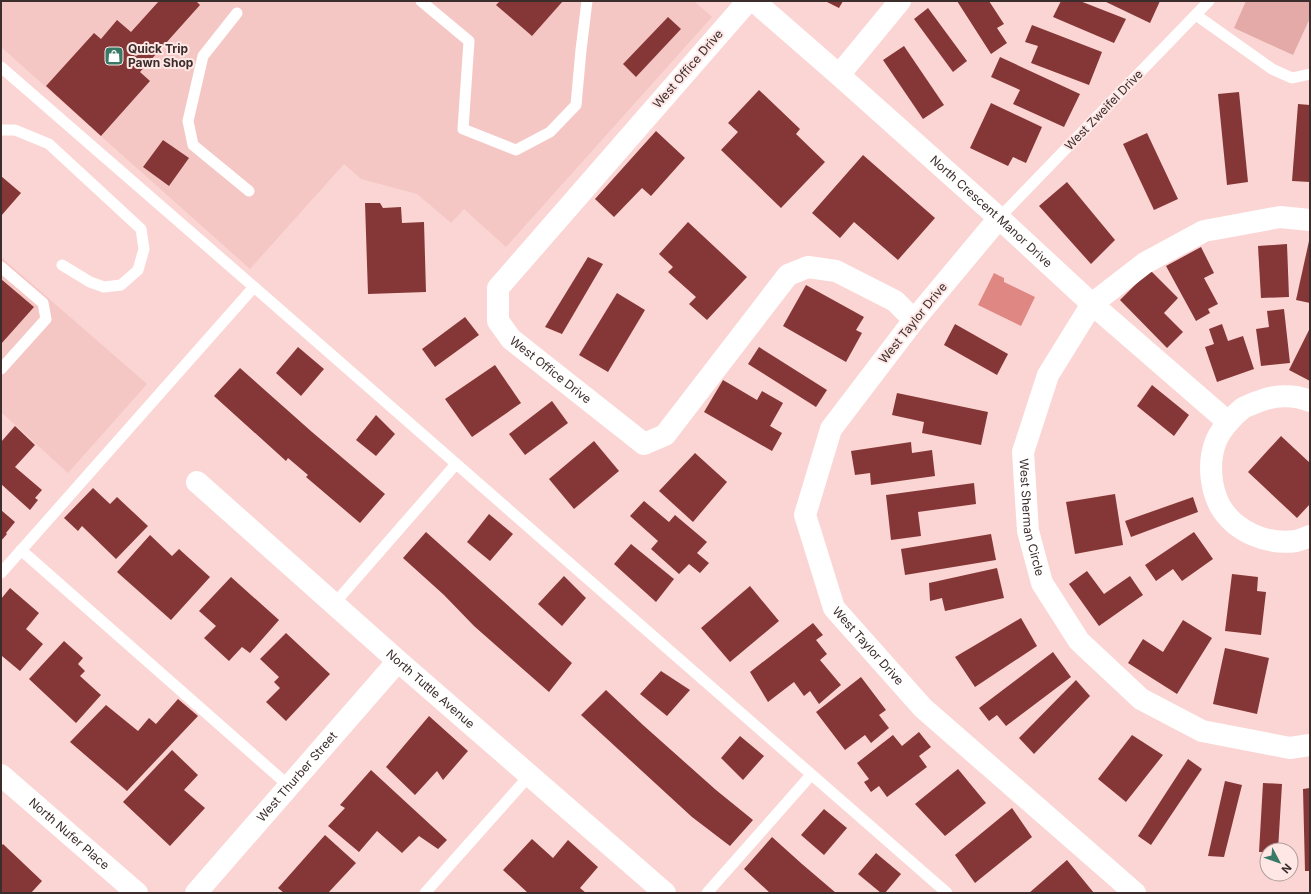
<svg xmlns="http://www.w3.org/2000/svg" width="1311" height="894" font-family="Inter,sans-serif">
	<rect width="100%" height="100%" fill="#fbd5d3"/>
	<!-- built -->
	<g fill="#f5c7c4">
		<path d="M 1,1 L 694,1 L 712,17 L 506,247 L 464,209 L 451,223 L 417,194 L 361,179 L 344,164 L 250,269 L 1,47 Z"/>
		<path d="M 1,257 L 147,384 L 68,473 L 1,412 Z"/>
	</g>
	<!-- green -->
	<path fill="#e3aaa7" d="M 1246,1 L 1310,1 L 1310,18 L 1293,55 L 1234,28 Z"/>
	<!-- water -->
	<path fill="#de8783" d="M 994,273 L 1004,278 L 1004,282 L 1035,297 L 1021,326 L 978,305 Z"/>
	<!-- building -->
	<g fill="#853737">
		<path d="M 159,1 L 196,1 L 200,5 L 140,72 L 150,81 L 101,136 L 46,86 L 94,33 L 101,39 L 117,20 L 131,32 Z"/>
		<path d="M 500,1 L 563,1 L 532,36 L 496,5 Z"/>
		<path d="M 825,1 L 843,1 L 839,8 Z"/>
		<path d="M 957,1 L 989,1 L 1004,24 L 997,28 L 1007,43 L 991,54 Z"/>
		<path d="M 1061,1 L 1080,1 L 1126,19 L 1114,43 L 1053,17 Z"/>
		<path d="M 1104,1 L 1160,1 L 1150,23 Z"/>
		<path d="M 928,8 L 967,61 L 953,72 L 914,19 Z"/>
		<path d="M 668,17 L 681,29 L 636,77 L 623,64 Z"/>
		<path d="M 1032,25 L 1102,52 L 1089,85 L 1031,63 L 1038,46 L 1025,42 Z"/>
		<path d="M 904,46 L 944,105 L 923,119 L 883,60 Z"/>
		<path d="M 1000,57 L 1080,94 L 1064,127 L 1013,104 L 1020,90 L 991,77 Z"/>
		<path d="M 759,90 L 800,129 L 796,134 L 825,162 L 781,208 L 721,150 L 738,132 L 728,123 Z"/>
		<path d="M 1239,92 L 1248,182 L 1227,185 L 1218,94 Z"/>
		<path d="M 991,103 L 1042,127 L 1026,163 L 1013,157 L 1008,166 L 970,148 Z"/>
		<path d="M 1298,104 L 1310,105 L 1310,182 L 1292,181 Z"/>
		<path d="M 656,131 L 685,158 L 651,196 L 642,188 L 614,217 L 595,199 Z"/>
		<path d="M 1147,133 L 1178,199 L 1154,210 L 1123,144 Z"/>
		<path d="M 163,140 L 189,158 L 169,186 L 143,167 Z"/>
		<path d="M 863,155 L 935,218 L 898,260 L 854,222 L 840,238 L 812,213 Z"/>
		<path d="M 1,176 L 21,193 L 1,216 Z"/>
		<path d="M 1067,182 L 1115,240 L 1091,264 L 1039,206 Z"/>
		<path d="M 365,203 L 380,203 L 383,208 L 401,207 L 402,223 L 424,222 L 426,292 L 368,294 Z"/>
		<path d="M 688,222 L 747,277 L 707,320 L 689,304 L 696,297 L 668,272 L 673,267 L 659,254 Z"/>
		<path d="M 1309,241 L 1310,241 L 1310,303 L 1296,300 Z"/>
		<path d="M 1287,244 L 1289,297 L 1261,298 L 1258,246 Z"/>
		<path d="M 1201,247 L 1214,273 L 1204,278 L 1218,304 L 1208,309 L 1210,313 L 1196,321 L 1166,266 Z"/>
		<path d="M 588,257 L 603,264 L 562,334 L 545,327 Z"/>
		<path d="M 1150,270 L 1178,298 L 1164,313 L 1183,332 L 1167,348 L 1120,300 Z"/>
		<path d="M 1,279 L 34,307 L 1,344 Z"/>
		<path d="M 806,285 L 864,317 L 856,330 L 862,333 L 846,362 L 783,326 Z"/>
		<path d="M 617,293 L 645,310 L 608,372 L 579,355 Z"/>
		<path d="M 1284,309 L 1290,363 L 1261,366 L 1256,329 L 1269,327 L 1267,311 Z"/>
		<path d="M 465,317 L 479,335 L 435,367 L 422,349 Z"/>
		<path d="M 955,324 L 1008,354 L 997,375 L 944,345 Z"/>
		<path d="M 1222,324 L 1228,341 L 1243,336 L 1254,369 L 1217,382 L 1205,347 L 1214,344 L 1209,329 Z"/>
		<path d="M 1310,328 L 1310,381 L 1289,370 Z"/>
		<path d="M 298,347 L 324,369 L 301,396 L 276,373 Z"/>
		<path d="M 759,347 L 827,390 L 816,407 L 748,364 Z"/>
		<path d="M 495,365 L 521,403 L 472,437 L 445,399 Z"/>
		<path d="M 240,368 L 312,432 L 385,494 L 360,523 L 306,477 L 308,475 L 288,458 L 286,461 L 214,396 Z"/>
		<path d="M 723,380 L 757,400 L 762,391 L 783,403 L 770,426 L 782,433 L 772,451 L 704,412 Z"/>
		<path d="M 1152,385 L 1189,415 L 1174,436 L 1137,406 Z"/>
		<path d="M 897,393 L 988,412 L 981,445 L 922,433 L 924,422 L 892,415 Z"/>
		<path d="M 552,401 L 568,423 L 525,455 L 509,434 Z"/>
		<path d="M 376,415 L 395,434 L 376,456 L 356,440 Z"/>
		<path d="M 15,426 L 35,445 L 15,467 L 42,490 L 35,498 L 38,500 L 30,510 L 1,484 L 1,442 Z"/>
		<path d="M 1281,436 L 1310,463 L 1310,504 L 1297,518 L 1248,472 Z"/>
		<path d="M 594,441 L 619,471 L 574,509 L 549,479 Z"/>
		<path d="M 911,442 L 912,453 L 932,450 L 935,476 L 871,485 L 870,473 L 855,475 L 851,451 Z"/>
		<path d="M 695,453 L 727,482 L 693,522 L 659,491 Z"/>
		<path d="M 974,483 L 976,504 L 918,512 L 921,536 L 891,540 L 886,495 Z"/>
		<path d="M 93,488 L 110,504 L 117,497 L 148,526 L 116,559 L 82,526 L 78,531 L 64,518 Z"/>
		<path d="M 1115,494 L 1123,545 L 1075,554 L 1066,502 Z"/>
		<path d="M 1193,497 L 1198,512 L 1131,537 L 1125,521 Z"/>
		<path d="M 644,501 L 669,522 L 675,515 L 707,542 L 697,553 L 709,563 L 700,573 L 689,564 L 679,574 L 651,549 L 658,541 L 630,516 Z"/>
		<path d="M 1,510 L 15,522 L 6,533 L 7,534 L 1,541 Z"/>
		<path d="M 489,514 L 513,534 L 490,561 L 467,542 Z"/>
		<path d="M 426,532 L 572,663 L 549,692 L 474,626 L 444,595 L 403,558 Z"/>
		<path d="M 1194,532 L 1213,559 L 1182,581 L 1173,569 L 1156,581 L 1145,565 Z"/>
		<path d="M 991,534 L 996,560 L 905,575 L 901,549 Z"/>
		<path d="M 150,535 L 172,556 L 179,549 L 210,577 L 171,620 L 117,572 Z"/>
		<path d="M 631,544 L 674,579 L 656,602 L 614,564 Z"/>
		<path d="M 997,568 L 1004,598 L 945,611 L 942,598 L 930,601 L 929,583 Z"/>
		<path d="M 1087,571 L 1104,594 L 1130,576 L 1143,595 L 1099,626 L 1069,584 Z"/>
		<path d="M 1232,574 L 1258,577 L 1257,591 L 1266,592 L 1261,635 L 1225,631 Z"/>
		<path d="M 564,576 L 586,598 L 562,626 L 538,604 Z"/>
		<path d="M 231,577 L 279,620 L 250,653 L 242,647 L 229,661 L 204,638 L 216,626 L 199,611 Z"/>
		<path d="M 750,586 L 779,621 L 730,662 L 701,628 Z"/>
		<path d="M 10,588 L 39,613 L 26,629 L 43,644 L 20,671 L 2,656 L 1,658 L 1,599 Z"/>
		<path d="M 1021,618 L 1037,646 L 975,687 L 955,657 Z"/>
		<path d="M 1183,620 L 1212,638 L 1177,694 L 1128,663 L 1143,639 L 1163,652 Z"/>
		<path d="M 813,623 L 823,635 L 816,640 L 827,654 L 820,660 L 841,685 L 819,704 L 810,691 L 804,696 L 794,682 L 768,702 L 750,672 Z"/>
		<path d="M 286,633 L 330,674 L 286,721 L 266,702 L 280,688 L 274,682 L 279,677 L 260,659 Z"/>
		<path d="M 64,641 L 83,658 L 78,664 L 85,671 L 80,676 L 101,695 L 76,723 L 29,679 Z"/>
		<path d="M 1225,648 L 1269,658 L 1257,714 L 1213,704 Z"/>
		<path d="M 1053,652 L 1071,677 L 1006,726 L 997,715 L 989,721 L 979,708 Z"/>
		<path d="M 661,671 L 690,690 L 667,716 L 640,694 Z"/>
		<path d="M 861,677 L 886,710 L 879,715 L 889,728 L 871,743 L 865,735 L 845,750 L 816,712 Z"/>
		<path d="M 1076,680 L 1090,696 L 1034,754 L 1019,738 Z"/>
		<path d="M 606,690 L 643,725 L 716,790 L 753,820 L 730,846 L 692,817 L 581,715 Z"/>
		<path d="M 178,699 L 198,716 L 127,791 L 70,742 L 106,705 L 138,731 L 149,718 L 156,724 Z"/>
		<path d="M 429,716 L 468,751 L 443,780 L 437,771 L 415,795 L 386,767 Z"/>
		<path d="M 919,732 L 931,747 L 919,756 L 927,767 L 887,797 L 879,786 L 871,792 L 864,782 L 869,779 L 857,763 L 893,735 L 902,746 Z"/>
		<path d="M 1132,735 L 1163,755 L 1126,802 L 1098,779 Z"/>
		<path d="M 740,736 L 764,756 L 743,780 L 721,758 Z"/>
		<path d="M 172,750 L 198,775 L 184,790 L 205,808 L 170,846 L 123,802 Z"/>
		<path d="M 1188,759 L 1202,769 L 1151,845 L 1138,836 Z"/>
		<path d="M 958,769 L 986,803 L 945,836 L 915,804 Z"/>
		<path d="M 371,770 L 447,840 L 438,849 L 419,836 L 402,853 L 377,831 L 359,852 L 328,826 L 345,808 L 340,805 Z"/>
		<path d="M 1225,781 L 1242,785 L 1224,857 L 1208,856 Z"/>
		<path d="M 1263,783 L 1282,784 L 1278,850 L 1267,850 L 1267,852 L 1259,852 Z"/>
		<path d="M 1310,788 L 1310,871 L 1305,871 L 1303,789 Z"/>
		<path d="M 1012,808 L 1032,837 L 975,883 L 955,855 Z"/>
		<path d="M 824,809 L 847,828 L 824,855 L 801,835 Z"/>
		<path d="M 325,835 L 356,863 L 328,893 L 284,893 L 278,888 Z"/>
		<path d="M 772,837 L 802,864 L 836,893 L 770,893 L 744,869 Z"/>
		<path d="M 532,839 L 553,858 L 568,840 L 598,867 L 580,888 L 586,893 L 528,893 L 503,870 Z"/>
		<path d="M 3,844 L 42,881 L 31,893 L 1,893 L 1,846 Z"/>
		<path d="M 876,853 L 901,874 L 885,893 L 881,893 L 858,874 Z"/>
		<path d="M 1067,860 L 1094,893 L 1029,893 Z"/>
	</g>
	<g fill="none" stroke-linecap="round" stroke-linejoin="round">
		<!-- service -->
		<g stroke="#fff" stroke-width="11">
			<path d="M 421,1 L 469,41 L 463,129 L 516,150 L 550,132 L 576,105 L 581,50 L 587,1"/>
			<path d="M 237,13 L 203,56 L 188,121 L 193,145 L 249,191"/>
			<path d="M 1196,15 L 1272,69 L 1292,78 L 1310,74"/>
			<path d="M 1,67 L 254,287"/>
			<path d="M 1,130 L 15,130 L 49,144 L 141,229 L 144,249 L 138,270 L 121,285 L 104,287 L 90,282 L 62,265"/>
			<path d="M 999,218 L 1209,1"/>
			<path d="M 1,267 L 43,303 L 46,319 L 1,369"/>
			<path d="M 21,550 L 289,786"/>
			<path d="M 1,573 L 254,287 L 947,893"/>
			<path d="M 334,604 L 456,464"/>
			<path d="M 425,893 L 529,776"/>
			<path d="M 707,893 L 811,775"/>
		</g>
		<!-- minor -->
		<g stroke="#fff" stroke-width="22">
			<path id="s1" d="M 748,1 L 498,288 L 498,321 L 511,339 L 644,444 L 665,435 L 788,275 L 808,267 L 836,271 L 895,301 L 914,320"/>
			<path id="s2" d="M 754,1 L 839,75 L 999,218 L 1092,304 L 1228,422"/>
			<path d="M 839,75 L 900,1"/>
			<path id="s3" d="M 999,218 L 914,320 L 831,429 L 805,515 L 834,608 L 923,708 L 1135,893"/>
			<path id="s4" d="M 1310,220 L 1280,217 L 1204,231 L 1145,263 L 1092,304 L 1048,375 L 1023,452 L 1028,531 L 1042,583 L 1079,641 L 1141,699 L 1202,731 L 1290,748 L 1310,745"/>
			<path d="M 1310,401 C 1294,394 1273,395 1257,402 C 1252,404 1247,406 1243,408 C 1233,416 1221,429 1216,441 C 1208,461 1210,487 1220,506 C 1235,532 1267,545 1296,541 C 1300,540 1305,538 1310,536"/>
			<path id="s5" d="M 197,482 L 398,661 L 665,893"/>
			<path id="s6" d="M 1,775 L 137,893"/>
			<path id="s7" d="M 196,893 L 398,661"/>
		</g>
	</g>
	<!-- icons -->
	<defs>
		<g id="shop-square" transform="scale(1)"><rect x="-9" y="-9" width="18" height="18" rx="4" fill="#397967" stroke="#fee7e5"/><path d="M-5-2.5h2.3a2.7 3.5 0 0 1 5.4 0H5L5.5 6h-11ZM-1.5-2.5h3a1.5 2.3 0 0 0-3 0Z" fill="#fff"/></g>
	</defs>
	<g fill-rule="evenodd">
		<use href="#shop-square" x="114" y="56"/>
	</g>
	<g text-anchor="middle" stroke-width="4" stroke-linejoin="round" paint-order="stroke">
		<!-- poi labels -->
		<g font-size="12" font-weight="bold" fill="#3b2d2c" stroke="#fee7e5" text-anchor="start">
			<text x="128" y="53">Quick Trip<tspan x="128" dy="14">Pawn Shop</tspan></text>
		</g>
		<!-- street labels -->
		<g font-size="12" fill="#3b2d2c" stroke="#fee7e5">
			<text transform="translate(688 69) rotate(-49)" y="4">West Office Drive</text>
			<text transform="translate(1104 110) rotate(-46)" y="4">West Zweifel Drive</text>
			<text dy="4" stroke="none"><textPath href="#s2" startOffset="317">North Crescent Manor Drive</textPath></text>
			<text transform="translate(913 323) rotate(-51)" y="4">West Taylor Drive</text>
			<text dy="4" stroke="none"><textPath href="#s1" startOffset="486">West Office Drive</textPath></text>
			<text dy="4" stroke="none"><textPath href="#s4" startOffset="472">West Sherman Circle</textPath></text>
			<text dy="4" stroke="none"><textPath href="#s3" startOffset="508">West Taylor Drive</textPath></text>
			<text dy="4" stroke="none"><textPath href="#s5" startOffset="312">North Tuttle Avenue</textPath></text>
			<text dy="4" stroke="none"><textPath href="#s7" startOffset="154">West Thurber Street</textPath></text>
			<text dy="4" stroke="none"><textPath href="#s6" startOffset="90">North Nufer Place</textPath></text>
		</g>
	</g>
	<!-- border -->
	<rect width="1311" height="894" fill="none" stroke="#3b2d2c" stroke-width="4"/>
	<!-- north arrow -->
	<g transform="translate(1279 862) rotate(131)"><circle r="19" fill="#fee7e5" stroke="#b09d9b"/>
	<path d="M0-3L7 15L0 10L-7 15Z" fill="#397967"/>
	<text y="-6" font-size="11" font-weight="bold" text-anchor="middle" fill="#3b2d2c">N</text>
	</g>
</svg>
